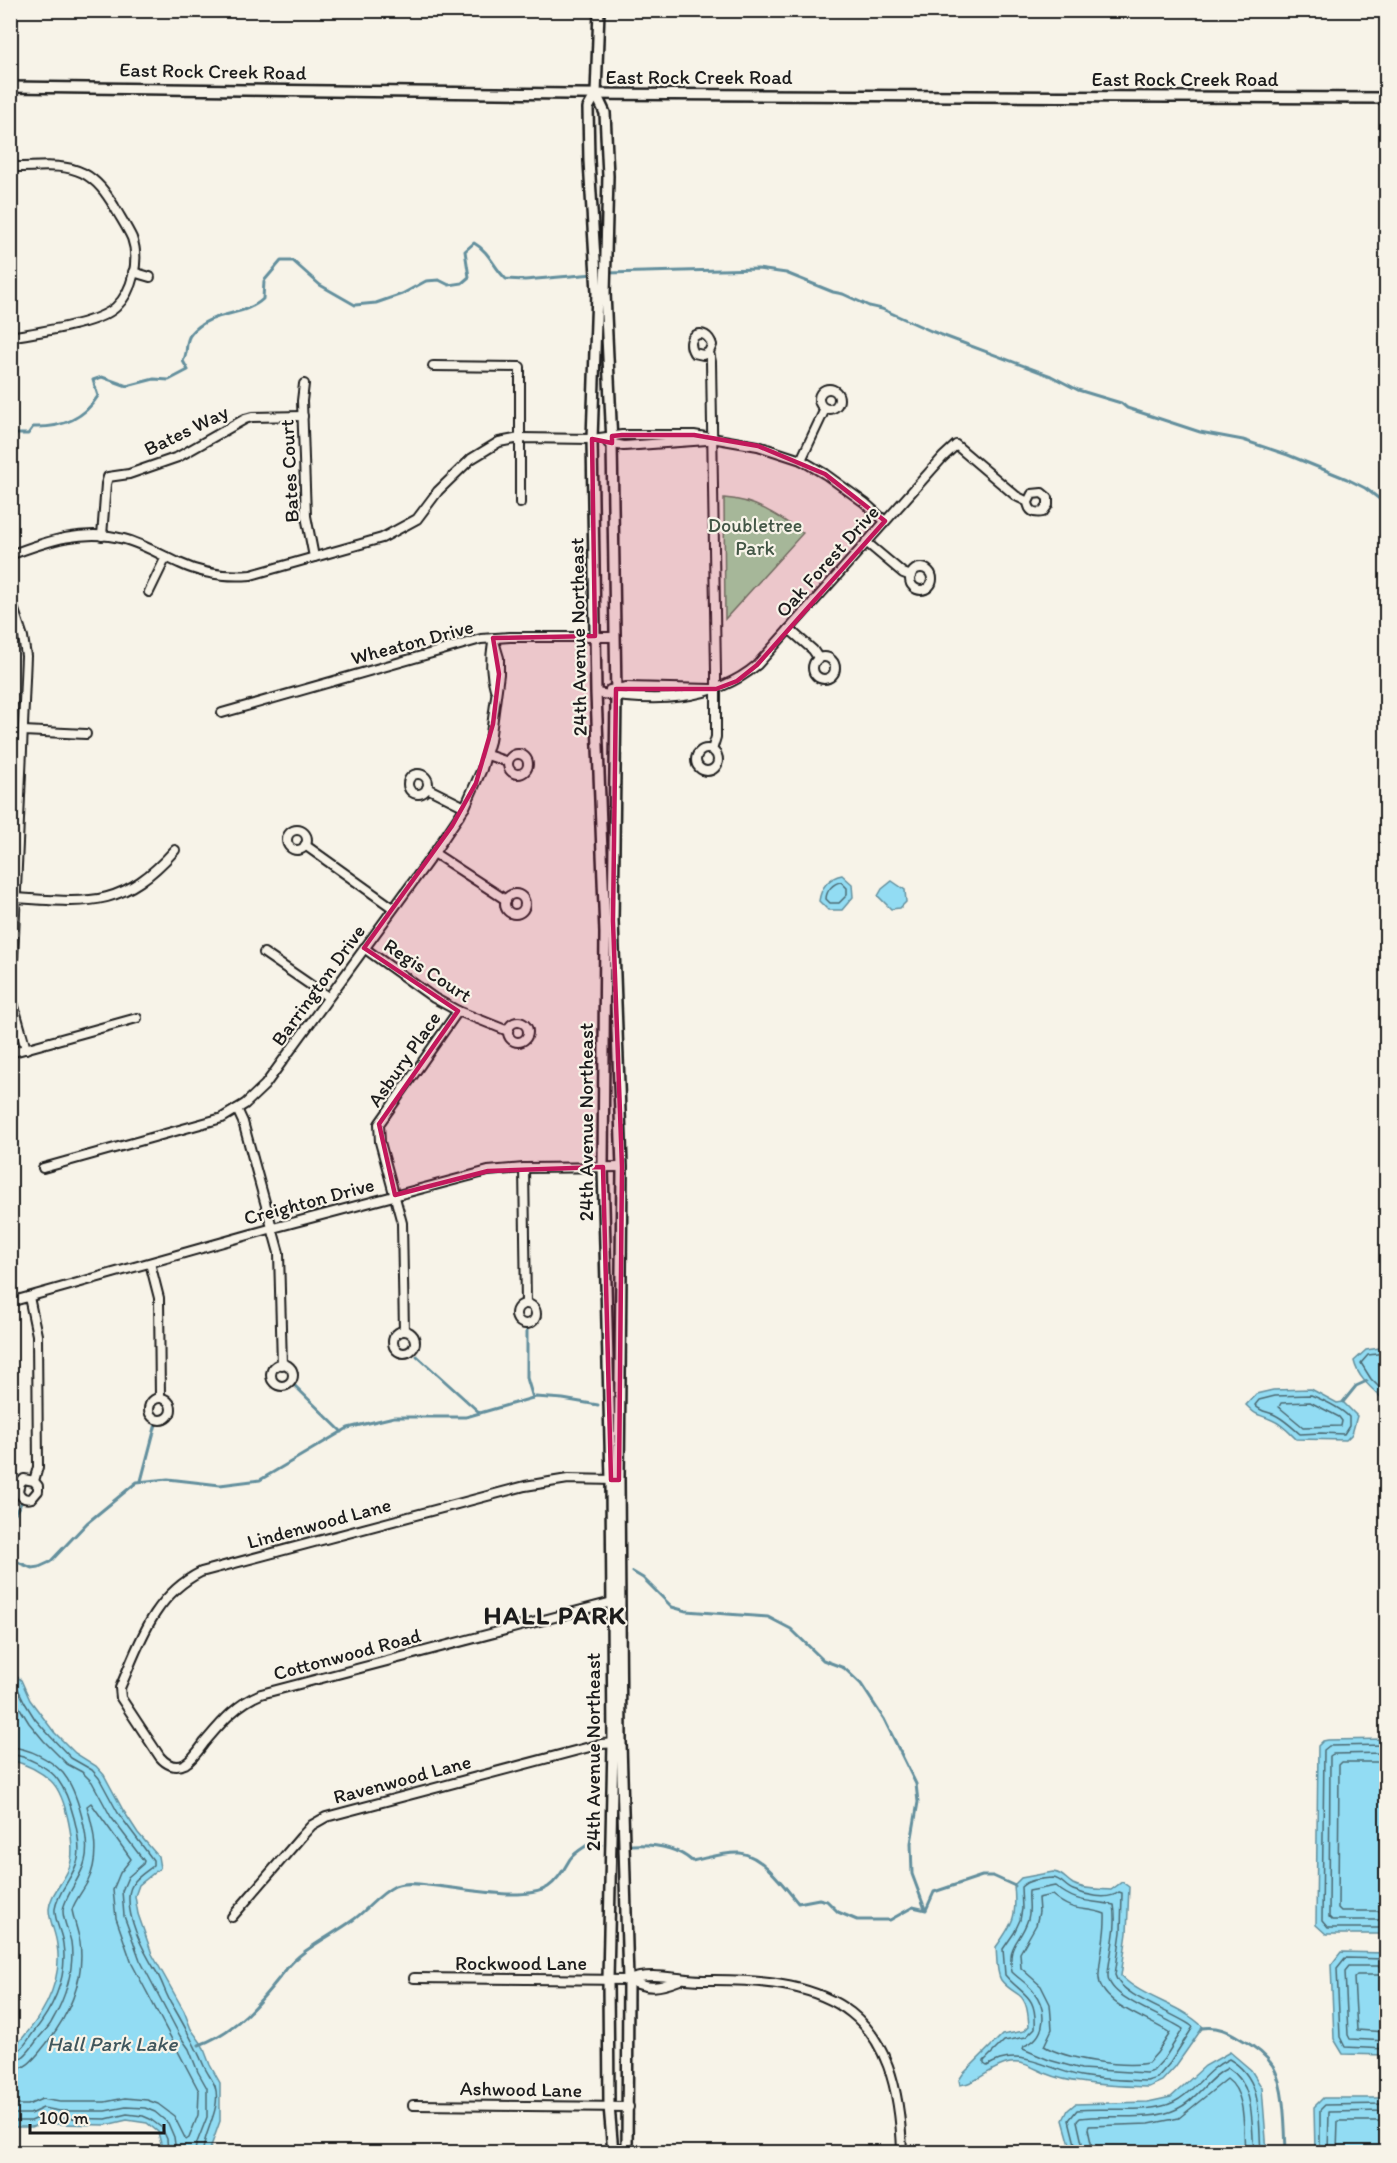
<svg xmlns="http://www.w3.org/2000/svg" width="1397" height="2163" font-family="Itim,sans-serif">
	<rect width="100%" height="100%" fill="#f7f3e8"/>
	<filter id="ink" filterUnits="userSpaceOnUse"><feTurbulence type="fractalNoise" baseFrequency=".0167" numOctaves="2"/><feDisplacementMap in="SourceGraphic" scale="12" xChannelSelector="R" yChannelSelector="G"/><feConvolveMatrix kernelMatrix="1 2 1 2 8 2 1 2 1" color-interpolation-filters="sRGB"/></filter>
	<g filter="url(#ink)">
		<!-- green -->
		<path fill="#9fdfa9" stroke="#5e7e62" stroke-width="1.5" d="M 724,498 C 756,500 777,515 803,533 L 725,619 Z"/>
		<!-- water -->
		<g fill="#92dcf3" stroke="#638f9d" stroke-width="1.5">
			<path d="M 842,875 L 852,884 L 853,897 L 842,910 L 828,910 L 819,901 C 821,888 828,878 842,875 Z"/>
			<path d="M 892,881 L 905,890 L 906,902 L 900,908 L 891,909 L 878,896 L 882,889 Z"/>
			<path d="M 1386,1347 L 1386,1402 C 1374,1390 1358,1379 1354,1361 L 1366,1350 Z"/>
			<path d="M 1311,1389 L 1337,1403 L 1343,1402 L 1357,1416 L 1352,1434 L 1346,1440 L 1296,1439 C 1289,1432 1282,1424 1272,1420 C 1257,1413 1259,1418 1246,1405 L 1256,1394 L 1273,1390 Z"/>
			<path d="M 11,1672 L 21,1680 L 30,1700 L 54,1732 L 75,1753 L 96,1766 L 104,1775 L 123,1810 L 138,1833 L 158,1856 L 160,1868 L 139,1885 L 135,1896 L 138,1914 L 152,1954 L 184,2011 L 191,2029 L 202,2044 L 210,2065 L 220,2083 L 220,2121 L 209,2152 L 163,2152 L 158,2132 L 147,2123 L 127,2120 L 106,2125 L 58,2124 L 44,2122 L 32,2127 L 11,2127 L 11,2050 C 38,2024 64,1985 57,1945 C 56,1933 49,1921 49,1909 C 50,1894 64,1882 69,1868 C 77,1848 66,1795 51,1781 C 39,1770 26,1764 11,1760 Z"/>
			<path d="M 1386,1739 L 1386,1934 L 1326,1934 L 1316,1925 L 1318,1746 L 1323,1741 L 1328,1740 Z"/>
			<path d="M 1053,1872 C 1063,1873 1065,1879 1073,1884 C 1084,1890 1099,1889 1111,1890 L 1122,1882 L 1129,1887 L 1127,1933 L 1121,1976 C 1144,1999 1180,2004 1203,2027 L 1175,2067 L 1162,2081 L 1149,2087 C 1126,2086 1103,2086 1080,2082 C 1069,2081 1055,2077 1045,2073 C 1033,2068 1023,2061 1010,2063 C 991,2066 979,2083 960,2085 L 959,2080 L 963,2074 L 1002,2035 L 1024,2031 L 1029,2026 C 1028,2016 1028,2002 1019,1995 C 1012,1990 1006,1987 1001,1980 C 996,1972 997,1956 996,1947 C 1014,1922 1017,1916 1014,1885 L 1021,1878 Z"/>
			<path d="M 1341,1952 L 1386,1953 L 1386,2055 L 1343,2054 L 1334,2039 L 1331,1965 Z"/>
			<path d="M 1230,2052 L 1251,2070 L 1262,2088 L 1267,2152 L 1072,2152 L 1063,2120 L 1068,2110 L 1075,2104 L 1148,2102 L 1171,2097 L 1205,2066 Z"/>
			<path d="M 1323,2098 L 1386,2098 L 1386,2152 L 1315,2152 L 1314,2107 Z"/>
		</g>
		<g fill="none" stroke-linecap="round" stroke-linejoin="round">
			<!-- shore -->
			<g stroke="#4b6972" stroke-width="1.5">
				<path d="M 841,882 L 847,888 L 847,895 L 839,903 L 830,903 L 826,899 C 826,891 833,883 841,882 Z"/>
				<path d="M 1386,1353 L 1368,1355 L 1361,1363 L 1371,1379 L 1386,1394"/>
				<path d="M 1311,1395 C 1323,1400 1341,1408 1349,1417 L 1349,1426 L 1344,1434 L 1321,1433 L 1300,1434 C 1293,1428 1286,1421 1277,1416 C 1269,1411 1261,1413 1255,1405 L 1259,1400 L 1275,1396 Z"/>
				<path d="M 1310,1402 L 1339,1417 L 1342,1421 L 1341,1426 L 1303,1427 L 1279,1407 L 1281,1403 Z"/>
				<path d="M 10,1679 L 15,1683 L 25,1703 L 35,1719 L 50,1736 L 71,1758 L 92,1770 L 99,1778 L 118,1813 L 153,1860 L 153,1866 C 143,1874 129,1881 129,1897 C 128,1923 144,1952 157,1973 C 163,1983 166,1996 173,2006 C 184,2025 195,2045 204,2066 C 207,2073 212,2079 215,2086 C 222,2110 203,2132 203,2152"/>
				<path d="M 10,1692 L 29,1723 L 44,1741 L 67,1764 L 82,1772 L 92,1782 L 111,1817 L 144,1861 L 143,1864 L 128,1877 L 122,1891 L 124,1916 L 140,1960 L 180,2036 L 189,2049 L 198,2072 L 207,2088 L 207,2117 L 196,2145 L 195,2152"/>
				<path d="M 1386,1745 L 1329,1746 L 1324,1750 L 1322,1921 L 1328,1928 L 1386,1928"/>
				<path d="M 10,1747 C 29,1748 50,1759 63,1773 C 77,1790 91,1840 85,1861 C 82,1876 63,1899 63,1911 C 63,1921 69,1932 71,1942 C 75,1969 65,1999 52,2021 C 49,2028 42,2033 38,2039 C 30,2049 24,2061 10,2061"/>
				<path d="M 1386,1753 L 1333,1754 L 1330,1756 L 1329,1917 L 1332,1920 L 1386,1920"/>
				<path d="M 10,1754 C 26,1756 49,1767 58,1780 C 70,1796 82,1839 78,1859 C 74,1877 57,1892 55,1909 C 54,1920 62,1933 63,1944 C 68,1977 53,2008 33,2033 C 27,2041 21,2053 10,2054"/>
				<path d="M 1386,1762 L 1342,1762 L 1339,1765 L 1338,1908 L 1341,1911 L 1386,1911"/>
				<path d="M 1053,1878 C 1062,1879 1065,1887 1073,1890 C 1085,1895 1108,1901 1119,1892 L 1122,1893 L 1121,1932 L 1115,1975 C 1120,1996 1176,2013 1193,2027 L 1170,2063 L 1157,2078 L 1147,2081 C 1125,2080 1103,2080 1081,2076 C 1050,2071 1019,2045 987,2066 L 984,2064 L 984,2061 L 1004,2041 L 1026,2037 L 1035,2028 C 1037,1994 1023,1996 1005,1975 L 1003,1949 L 1014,1933 L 1020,1920 L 1022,1909 L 1021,1887 C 1029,1879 1042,1879 1053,1878 Z"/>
				<path d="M 1055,1886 C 1080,1905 1086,1899 1114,1905 C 1118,1928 1110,1951 1108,1974 C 1106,1998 1167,2017 1183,2029 L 1164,2059 L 1153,2071 L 1146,2073 L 1081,2069 L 1049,2060 L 1023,2049 L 1024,2046 C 1048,2037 1047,2008 1033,1991 C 1027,1983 1019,1979 1012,1972 C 1007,1942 1020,1944 1028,1919 C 1031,1909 1028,1901 1029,1891 Z"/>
				<path d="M 1052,1895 C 1075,1914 1082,1906 1105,1914 C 1106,1934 1100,1954 1099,1974 C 1096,2004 1151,2019 1170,2033 L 1157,2053 L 1148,2063 C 1123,2068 1066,2059 1044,2046 L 1052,2029 L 1050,2004 L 1041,1986 L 1021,1968 L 1020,1953 L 1036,1925 L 1039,1912 L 1038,1898 Z"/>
				<path d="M 1386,1959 L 1345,1958 L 1337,1968 L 1340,2037 L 1345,2047 L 1386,2049"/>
				<path d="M 1386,1966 L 1349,1966 L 1345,1971 L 1348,2035 L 1350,2039 L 1386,2041"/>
				<path d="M 1386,1975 L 1357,1975 L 1354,1978 L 1357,2030 L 1386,2032"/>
				<path d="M 10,2070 C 28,2070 36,2056 46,2044 C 69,2015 85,1980 80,1942 C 78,1931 74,1921 72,1910 C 75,1900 83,1891 88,1881 C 100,1857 94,1830 87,1806 L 91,1803 L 131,1859 L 120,1873 L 113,1890 L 116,1918 L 132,1964 L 199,2091 L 198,2115 L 189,2138 L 186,2140 L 174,2116 L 158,2104 L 147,2100 L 125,2098 L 105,2102 L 60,2102 L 42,2099 L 28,2105 L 10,2105"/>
				<path d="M 10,2114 L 30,2114 L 43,2108 L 60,2111 L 105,2111 L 126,2107 L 145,2108 L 155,2112 L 168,2123 L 174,2137 L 176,2152"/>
				<path d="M 10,2121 L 31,2121 L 43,2116 L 59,2118 L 106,2119 L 127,2114 L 143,2116 L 150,2119 L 162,2128 L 167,2139 L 168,2152"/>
				<path d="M 1077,2152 L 1069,2120 L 1077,2110 C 1103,2107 1151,2114 1174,2102 C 1195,2092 1206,2069 1229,2059 C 1264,2079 1258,2117 1261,2152"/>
				<path d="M 1084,2152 L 1077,2121 L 1080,2118 C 1109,2114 1151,2122 1177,2109 C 1197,2100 1208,2077 1228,2068 C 1256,2085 1251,2124 1254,2152"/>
				<path d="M 1093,2152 L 1088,2129 L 1089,2126 L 1149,2124 L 1179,2118 L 1227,2079 C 1247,2093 1243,2130 1245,2152"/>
				<path d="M 1320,2152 L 1320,2110 L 1325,2105 L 1386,2104"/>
				<path d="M 1328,2152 L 1329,2112 L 1386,2111"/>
				<path d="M 1337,2152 L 1338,2121 L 1386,2121"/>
			</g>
			<!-- stream -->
			<g stroke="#638f9d" stroke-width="3">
				<path d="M 607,273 L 758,269 L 786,273 L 833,292 L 843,294 L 869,306 L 882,309 L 931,331 L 1051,376 L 1078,390 L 1121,403 L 1127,408 L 1200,432 L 1243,440 L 1288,455 L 1347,479 L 1365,488 L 1386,504"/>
				<path d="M 10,434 L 28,434 L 33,427 C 61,428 83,420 98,396 L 93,380 L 102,377 L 127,386 L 154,379 L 169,380 L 188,370 L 183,361 C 189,352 184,342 191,334 C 212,309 243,318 263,299 L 264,281 L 281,261 L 293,261 L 320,285 L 355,305 L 376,303 L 402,294 L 426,281 L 439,280 L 449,285 L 462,283 L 469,277 L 465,251 L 474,243 C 490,252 493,267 506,279 L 525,280 L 594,274"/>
				<path d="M 527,1325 L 527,1378 L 533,1398"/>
				<path d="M 417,1356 L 480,1413"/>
				<path d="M 291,1382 L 342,1432"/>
				<path d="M 1343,1402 L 1356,1386 L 1367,1381"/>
				<path d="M 141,1481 L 157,1420"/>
				<path d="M 10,1521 L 23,1500"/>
				<path d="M 10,1559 L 32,1568 L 39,1567 L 50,1562 L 87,1523 L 137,1482 L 168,1479 L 220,1485 L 260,1480 L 348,1428 L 394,1417 L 466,1417 L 536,1397 L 563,1399 L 598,1405"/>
				<path d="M 633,1572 L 643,1578 L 672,1607 L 686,1611 L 768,1617 L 791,1629 L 823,1660 L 844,1668 L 861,1684 L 884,1719 L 916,1784 L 918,1802 L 911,1843 L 912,1874 L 925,1909"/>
				<path d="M 632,1845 C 652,1844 676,1847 692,1861 C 707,1858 725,1852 740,1853 C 763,1856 784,1886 798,1903 L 819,1899 L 827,1901 L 838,1912 L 857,1920 L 890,1920 L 913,1907 L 926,1910 L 934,1892 L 982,1876 L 993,1876 L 1015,1886"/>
				<path d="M 1202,2028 C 1218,2026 1228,2031 1241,2039 C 1252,2045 1266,2055 1273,2066 C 1285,2087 1285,2128 1286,2152"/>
				<path d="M 199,2045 C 236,2032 261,2001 284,1972 C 302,1948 330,1937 353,1920 C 367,1910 379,1894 395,1886 C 405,1882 417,1884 427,1885 C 458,1887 522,1903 548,1887 C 557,1881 565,1868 570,1859 C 575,1852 585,1847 592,1842 L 601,1845"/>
			</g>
			<!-- minor casing -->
			<g stroke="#1c1c1c" stroke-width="12">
				<g id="minor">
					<path d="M 10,167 C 34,168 61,162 83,173 C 98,181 106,193 114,206 C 120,217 127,227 132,238 C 140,260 133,291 116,307 C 97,325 37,332 10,337"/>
					<path d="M 133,272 L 150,277"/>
					<path d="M 709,352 L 703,355 L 694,353 C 683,335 706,325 712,345 L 709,352 L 711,362 L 716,672 L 716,737 L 712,750"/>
					<path d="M 433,366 L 520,367 L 520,503"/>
					<path d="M 304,384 L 302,401 L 306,516 L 314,557"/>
					<circle cx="829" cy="399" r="10"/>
					<path d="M 608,443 L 624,446 L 707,440"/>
					<path d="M 801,460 L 825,409"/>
					<path d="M 102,536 L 106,484 L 108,477 L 129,474 L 178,457 L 245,419 L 252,417 L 303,416"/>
					<path d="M 866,542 L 903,573 L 911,576"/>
					<path d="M 10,555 C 47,541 85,528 124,539 C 143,544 161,555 179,563 C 202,574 226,577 251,575 L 382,538 L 417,519 L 438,491 L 471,459 L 499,442 L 520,438 L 592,439 L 622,435 L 694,435 L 758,446 L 801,460 L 825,474 L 865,503 L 885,521"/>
					<circle cx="921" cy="579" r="11"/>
					<path d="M 149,592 L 166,557"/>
					<path d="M 10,598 L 23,637 L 26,656 L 12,983 L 13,1003 L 26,1049"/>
					<path d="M 789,629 L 813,650 L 819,659"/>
					<path d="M 493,642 C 490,659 490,673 495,689"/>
					<circle cx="824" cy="668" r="11"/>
					<path d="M 610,690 L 627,687 L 712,689"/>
					<path d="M 596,693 C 651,702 712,703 757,665 L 943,457 L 956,445 L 1016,496 L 1028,502 C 1029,511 1034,514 1043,512 L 1048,505 L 1048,498 L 1042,493 L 1032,494 L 1028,502"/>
					<path d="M 222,713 L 481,639 L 510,637 L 615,637"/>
					<path d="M 23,731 L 86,734"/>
					<circle cx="707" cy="760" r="11"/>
					<circle cx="518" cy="764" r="10"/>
					<path d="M 487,755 L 508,762"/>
					<circle cx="418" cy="784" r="10"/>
					<path d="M 427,788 L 465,807"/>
					<circle cx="297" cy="840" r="10"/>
					<path d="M 305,845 L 393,908"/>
					<path d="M 434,853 L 506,900"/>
					<circle cx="515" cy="904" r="10"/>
					<path d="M 15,898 C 89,903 122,909 175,850"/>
					<path d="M 364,948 L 434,998 L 458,1011 L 508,1031"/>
					<path d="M 264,953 L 328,997"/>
					<circle cx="518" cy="1032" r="10"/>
					<path d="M 10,1053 L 137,1018"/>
					<path d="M 237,1109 L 243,1122 L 279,1253 L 282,1365"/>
					<path d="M 43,1168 L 222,1118 L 245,1104 L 265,1085 L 434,853 L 465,807 L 482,769 L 490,741 L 499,674 L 499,658 L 493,638"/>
					<path d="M 524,1168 L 526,1304"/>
					<path d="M 150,1263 L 159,1298 L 160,1398"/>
					<path d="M 29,1297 L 37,1335 L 38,1467 L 34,1481 L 38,1486 L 38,1491 L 32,1498 C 25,1500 21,1498 18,1491 L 20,1483 L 24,1479 L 34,1481"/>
					<path d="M 10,1302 L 273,1228 L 488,1171 L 524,1168 L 622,1167"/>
					<circle cx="526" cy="1314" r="10"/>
					<path d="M 404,1331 L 402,1223 L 380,1142 L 379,1124 L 458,1011"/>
					<circle cx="404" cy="1342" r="11"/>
					<circle cx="282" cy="1375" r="11"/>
					<circle cx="160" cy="1409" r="11"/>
					<path d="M 614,1480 L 568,1479 L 525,1486 L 201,1572 C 153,1596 140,1642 120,1688 L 121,1698 L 160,1757 C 166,1764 175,1769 185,1764 C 193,1759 199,1750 204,1743 C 221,1723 236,1704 261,1694 L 616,1601"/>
					<path d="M 232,1917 L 301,1837 L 312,1825 L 326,1817 L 601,1744 L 618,1743"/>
					<path d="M 414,1978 L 628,1980 C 653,1971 678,1980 704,1980 C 836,1978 898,2012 902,2152"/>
					<path d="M 628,1980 C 649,1990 659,1988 680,1980"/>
					<path d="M 413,2105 L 629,2107"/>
				</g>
			</g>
			<!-- tertiary casing -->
			<g stroke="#1c1c1c" stroke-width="14">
				<g id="tertiary">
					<path d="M 599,10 L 596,94 L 588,108 L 589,161 L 597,292 L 592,439 L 596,693 L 605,933 L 603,1167 L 611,1480 L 613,1743 L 608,1980 L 609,2106 L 613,2152"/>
					<path d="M 10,87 L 571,94 L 1386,98"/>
					<path d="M 596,94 L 605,113 L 608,176 L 605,293 L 612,443 L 616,696 L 613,921 L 622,1167 L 619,1480 L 621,1743 L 628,1980 L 627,2152"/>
				</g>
			</g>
			<!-- minor -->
			<use href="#minor" stroke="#f7f3e8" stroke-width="8"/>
			<!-- tertiary -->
			<use href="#tertiary" stroke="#f7f3e8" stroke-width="9"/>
		</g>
	</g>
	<!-- marked area -->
	<path fill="#c2185b" fill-opacity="0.2" stroke="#c2185b" stroke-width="4.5" stroke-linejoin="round" d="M 622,435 L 694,435 L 758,446 L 825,474 L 885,521 L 757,665 L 737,681 L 716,689 L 616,689 L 613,921 L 622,1167 L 619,1480 L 611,1480 L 603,1167 L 488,1171 L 395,1195 L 379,1124 L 458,1011 L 364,948 L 452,826 L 476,783 L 493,724 L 499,674 L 493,638 L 595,636 L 592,439 L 612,443 L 612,436 Z"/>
	<g text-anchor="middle" stroke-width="4.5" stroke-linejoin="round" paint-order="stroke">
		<!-- street labels -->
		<g font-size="20" fill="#1c1c1c" stroke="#f7f3e8">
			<text transform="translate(213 71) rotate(1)" y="7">East Rock Creek Road</text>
			<text x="699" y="84">East Rock Creek Road</text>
			<text x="1185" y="86">East Rock Creek Road</text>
			<text transform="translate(186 430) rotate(-26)" y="7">Bates Way</text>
			<text transform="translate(289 471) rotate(-93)" y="7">Bates Court</text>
			<text transform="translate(827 561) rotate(-48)" y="7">Oak Forest Drive</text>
			<text transform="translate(578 637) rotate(-91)" y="7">24th Avenue Northeast</text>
			<text transform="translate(412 642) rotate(-15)" y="7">Wheaton Drive</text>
			<text transform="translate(428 970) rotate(33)" y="7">Regis Court</text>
			<text transform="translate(318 985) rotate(-54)" y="7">Barrington Drive</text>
			<text transform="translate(404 1059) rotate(-55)" y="7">Asbury Place</text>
			<text transform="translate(586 1122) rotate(-90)" y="7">24th Avenue Northeast</text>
			<text transform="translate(309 1201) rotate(-15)" y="7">Creighton Drive</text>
			<text transform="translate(319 1523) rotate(-15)" y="7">Lindenwood Lane</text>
			<text transform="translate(347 1654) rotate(-15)" y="7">Cottonwood Road</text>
			<text transform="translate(593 1752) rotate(-90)" y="7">24th Avenue Northeast</text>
			<text transform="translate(402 1779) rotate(-15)" y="7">Ravenwood Lane</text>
			<text x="521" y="1970">Rockwood Lane</text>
			<text transform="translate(521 2089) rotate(1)" y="7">Ashwood Lane</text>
		</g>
		<!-- park labels -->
		<g font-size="20" fill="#435646" stroke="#f7f3e8">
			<text x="755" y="532">Doubletree<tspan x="755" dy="23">Park</tspan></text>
		</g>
		<!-- water labels -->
		<g font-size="21" font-style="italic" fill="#3f565c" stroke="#f7f3e8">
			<text x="112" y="2051">Hall Park Lake</text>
		</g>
		<!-- district labels -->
		<g font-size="26" font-weight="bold" letter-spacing="1.5" fill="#1c1c1c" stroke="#f7f3e8">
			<text x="555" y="1624">HALL PARK</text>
		</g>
	</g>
	<!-- margin -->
	<rect width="1397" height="2163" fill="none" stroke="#f7f3e8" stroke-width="36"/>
	<rect x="18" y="18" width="1361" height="2127" fill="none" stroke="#1c1c1c" stroke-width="2" filter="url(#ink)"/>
	<!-- scale -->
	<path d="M30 2124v9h134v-9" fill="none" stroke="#1c1c1c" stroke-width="3"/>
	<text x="39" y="2124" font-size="18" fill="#1c1c1c" stroke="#f7f3e8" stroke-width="4.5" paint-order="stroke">100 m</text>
</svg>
